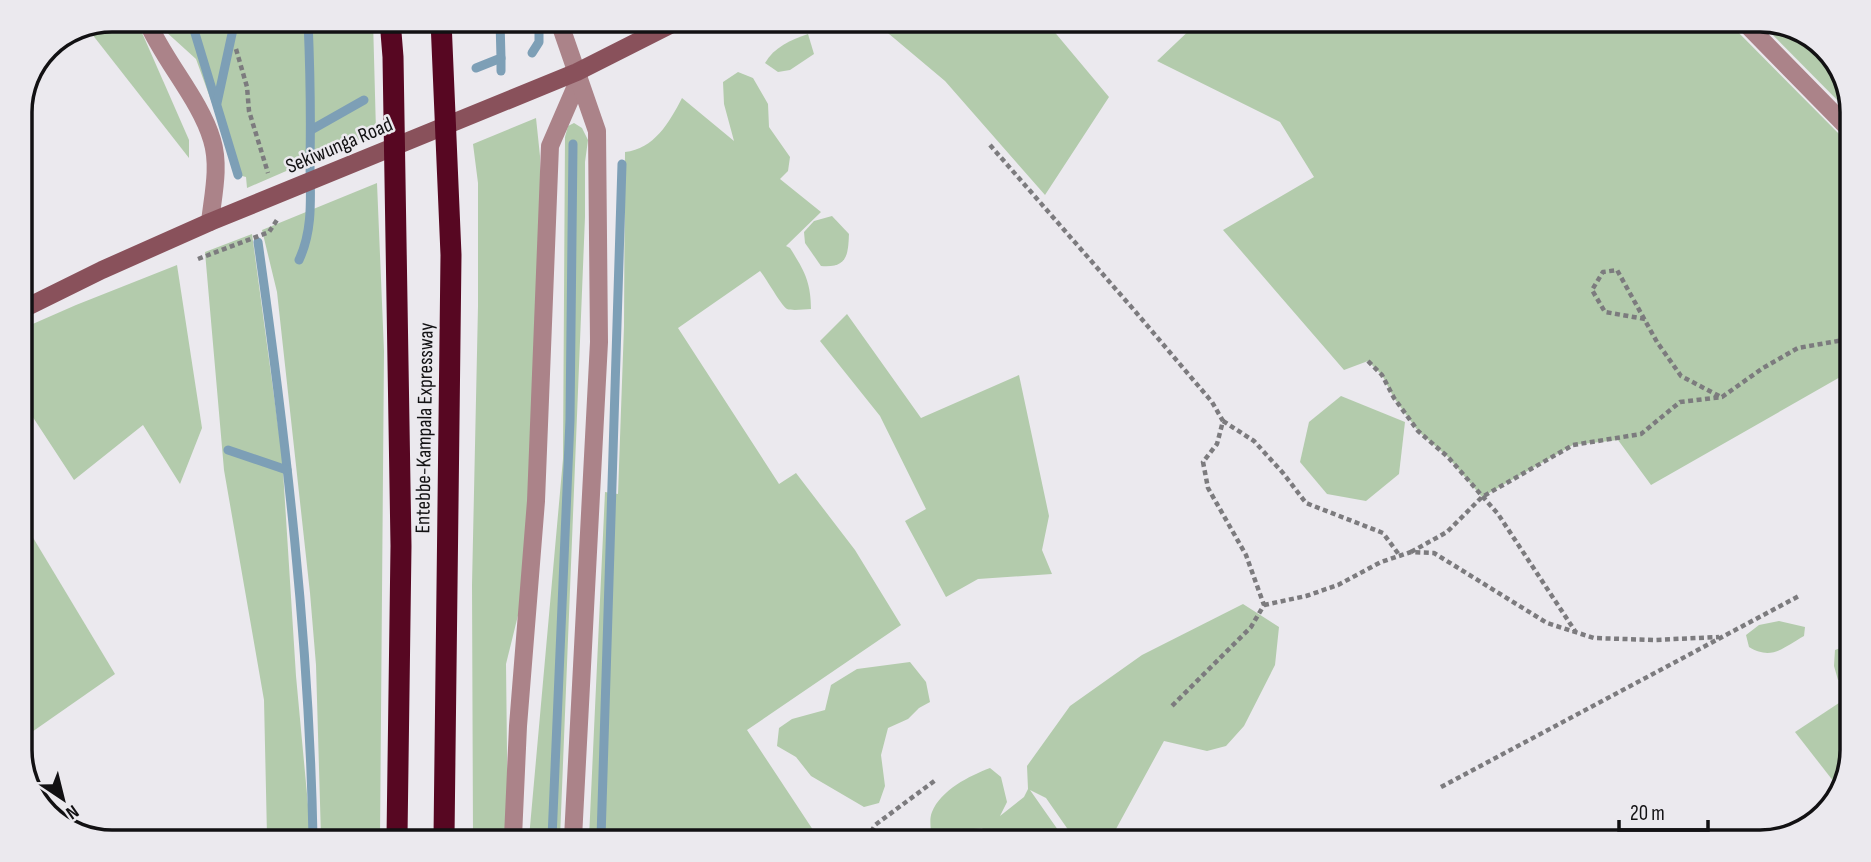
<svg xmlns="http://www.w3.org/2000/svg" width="1871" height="862" font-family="'Sofia Sans Condensed',sans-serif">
	<rect width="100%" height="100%" fill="#ebe9ee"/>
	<!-- green -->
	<g fill="#b3cbac">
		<path d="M 111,19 L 136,19 L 189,140 L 189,158 L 88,29 Z"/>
		<path d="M 161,19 L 373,20 L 376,132 L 247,188 L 246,177 L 238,175 L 196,59 L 164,30 Z"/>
		<path d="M 876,23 L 1047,23 L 1109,97 L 1045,195 L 945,81 Z"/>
		<path d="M 1196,24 L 1732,26 L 1851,146 L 1849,372 L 1651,485 L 1618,440 L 1573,445 L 1482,497 L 1448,457 L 1418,431 L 1394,398 L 1382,375 L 1368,361 L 1344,370 L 1223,230 L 1314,177 L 1280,122 L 1157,61 Z"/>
		<path d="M 1764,26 L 1795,26 L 1836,60 L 1852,106 L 1851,114 Z"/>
		<path d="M 808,34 L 814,54 L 790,70 L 778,72 L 765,63 C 774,47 791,40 808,34 Z"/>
		<path d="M 738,72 L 753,78 L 768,104 L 769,127 L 790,157 L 788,171 L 780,179 L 821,212 L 786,246 L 790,248 C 804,270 811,282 811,309 C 804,309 794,311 787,309 C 782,307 766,278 760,271 L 678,328 L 779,484 L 796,473 L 855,550 L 901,625 L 747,730 L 819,839 L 589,838 L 605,492 L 618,494 L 624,326 L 625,152 C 654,149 669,123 682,98 L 734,141 L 724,104 L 723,82 Z"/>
		<path d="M 536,118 L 540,156 L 540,254 L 523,595 L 506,664 L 508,837 L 473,837 L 472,585 L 478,306 L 478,183 L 473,144 Z"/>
		<path d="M 574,123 L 582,128 L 588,140 L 585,162 L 585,217 L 560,838 L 529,838 L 563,459 L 565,137 L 568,126 Z"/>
		<path d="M 377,183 L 384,351 L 380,837 L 321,837 L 316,665 L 310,593 L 277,292 L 262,230 Z"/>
		<path d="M 832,216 L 849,234 C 848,256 847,268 821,266 L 805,243 L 804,232 L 814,221 Z"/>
		<path d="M 252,234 L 282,455 L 296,676 L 311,837 L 267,836 L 264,700 L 224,470 L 205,252 Z"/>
		<path d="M 177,265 L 202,428 L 180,484 L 143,425 L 74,480 L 19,396 L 19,330 L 76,305 Z"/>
		<path d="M 847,314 L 921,418 L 1019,375 L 1049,516 L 1042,550 L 1052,574 L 978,579 L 946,597 L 905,521 L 926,509 L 880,416 L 820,341 Z"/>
		<path d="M 1341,396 L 1405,422 L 1399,474 L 1366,501 L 1327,494 L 1300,462 L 1309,422 Z"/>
		<path d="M 23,521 L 115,674 L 19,741 L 19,523 Z"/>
		<path d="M 1243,604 L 1279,627 L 1275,665 L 1244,726 L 1226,746 L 1207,751 L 1164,741 L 1110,840 L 1087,840 L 1069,831 L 1046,798 L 1030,790 L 1065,840 L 970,839 L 983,828 L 974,829 L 955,839 L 936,839 L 931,835 C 931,827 929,819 932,812 C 941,790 969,776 990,768 L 1001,777 L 1007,802 L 1000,816 L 1024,797 L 1028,789 L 1027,766 L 1070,706 L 1142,655 Z"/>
		<path d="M 1779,621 L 1805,627 L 1804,636 C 1784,647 1772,661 1749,647 L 1746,635 L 1759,625 Z"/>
		<path d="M 1846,646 L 1846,679 L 1838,680 L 1834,666 L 1835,650 Z"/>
		<path d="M 910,662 L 926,682 L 930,702 L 919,708 L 908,719 L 888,728 L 881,755 L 885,786 L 879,803 L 864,807 L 811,776 L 796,757 L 777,746 L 779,728 L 792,719 L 825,710 L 831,685 L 857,669 Z"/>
		<path d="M 1845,699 L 1845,786 L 1841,791 L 1795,732 Z"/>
	</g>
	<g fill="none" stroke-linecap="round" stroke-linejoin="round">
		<!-- stream -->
		<g stroke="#7d9fb6" stroke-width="9">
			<path d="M 191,20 L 238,175"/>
			<path d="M 532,53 L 539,42 L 539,21"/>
			<path d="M 476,68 L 501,58 L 500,21"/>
			<path d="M 501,71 L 501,58"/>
			<path d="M 217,103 L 235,20"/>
			<path d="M 311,130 L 364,100"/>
			<path d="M 258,242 C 286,439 309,638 313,837"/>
			<path d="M 299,260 C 314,228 310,194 310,160 C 311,113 310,67 308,20"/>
			<path d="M 228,450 L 287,470"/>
			<path d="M 552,838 L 570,420 L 573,144"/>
			<path d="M 601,838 L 622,164"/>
		</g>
		<!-- path -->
		<g stroke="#7c7b7e" stroke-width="4.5" stroke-dasharray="5 3.5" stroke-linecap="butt">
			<path d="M 1018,23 L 1031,26 L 1032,23"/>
			<path d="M 1170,24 L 1170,26"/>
			<path d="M 236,49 L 247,87 L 249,111 L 268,173"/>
			<path d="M 990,145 L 1134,310 L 1212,402 L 1223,421 L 1217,444 L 1203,462 L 1208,488 L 1246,555 L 1264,605 L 1251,627 L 1170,708"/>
			<path d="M 198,259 L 269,232 L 277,220"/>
			<path d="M 1645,319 L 1605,312 L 1592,290 L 1603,272 L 1617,270 L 1657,342 L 1681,376 L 1721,397"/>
			<path d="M 1368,361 L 1382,375 L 1394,398 L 1418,431 L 1448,457 L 1498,514 L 1575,631"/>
			<path d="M 1223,421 L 1254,441 L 1283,473 L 1306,503 L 1383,533 L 1400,556"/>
			<path d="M 1411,552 L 1447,532 L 1482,497 L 1573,445 L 1641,434 L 1680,402 L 1722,397 L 1763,368 L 1798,348 L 1849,339"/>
			<path d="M 1264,605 L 1306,596 L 1338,585 L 1381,562 L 1411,552 L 1434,553 L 1547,623 L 1594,638 L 1654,640 L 1719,637"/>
			<path d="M 1441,787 L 1799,596"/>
			<path d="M 867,839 L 875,825 L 937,779"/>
		</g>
		<!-- service -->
		<path stroke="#ab8389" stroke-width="18" d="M 513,837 L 518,726 L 536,501 L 550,146 L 579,79"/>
		<!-- minor -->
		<g stroke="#ab8389" stroke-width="18">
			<path d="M 146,19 C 163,60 200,99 212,140 C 220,166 213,195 210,222"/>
			<path d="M 562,21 L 562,30 L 597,131 L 599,342 L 573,838"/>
			<path d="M 1748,26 L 1851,131"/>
		</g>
		<!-- secondary -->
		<path stroke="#89515b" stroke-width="18" d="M 19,311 L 102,270 L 210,222 L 577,72 L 676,22"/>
		<!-- motorway -->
		<g stroke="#570722" stroke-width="21">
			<path d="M 390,20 L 393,57 L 401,546 L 397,837"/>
			<path d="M 441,21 L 451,255 L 444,837"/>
		</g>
	</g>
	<g text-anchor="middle" stroke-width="5" stroke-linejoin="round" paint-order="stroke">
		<!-- street labels -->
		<g font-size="21" fill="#121113" stroke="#ebe9ee">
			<text transform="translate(339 145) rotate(-23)" y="7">Sekiwunga Road</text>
			<text transform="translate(424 428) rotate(-89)" y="7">Entebbe-Kampala Expressway</text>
		</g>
	</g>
	<!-- crop -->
	<path d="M0 0H1871V862H0ZM112 32H1760A80 80 0 0 1 1840 112V750A80 80 0 0 1 1760 830H112A80 80 0 0 1 32 750V112A80 80 0 0 1 112 32Z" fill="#ebe9ee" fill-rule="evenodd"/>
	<path fill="none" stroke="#121113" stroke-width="3.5" d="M112 32H1760A80 80 0 0 1 1840 112V750A80 80 0 0 1 1760 830H112A80 80 0 0 1 32 750V112A80 80 0 0 1 112 32Z"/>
	<!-- north arrow -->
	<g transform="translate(63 799) rotate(145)" stroke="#ebe9ee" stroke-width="5" paint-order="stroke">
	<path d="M0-5L12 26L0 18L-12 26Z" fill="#121113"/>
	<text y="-10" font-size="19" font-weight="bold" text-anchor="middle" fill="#121113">N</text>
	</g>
	<!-- scale -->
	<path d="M1619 820v10h89v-10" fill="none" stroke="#121113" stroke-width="3.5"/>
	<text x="1630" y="820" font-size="21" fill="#121113" stroke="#ebe9ee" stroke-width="5" paint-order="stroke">20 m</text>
</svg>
